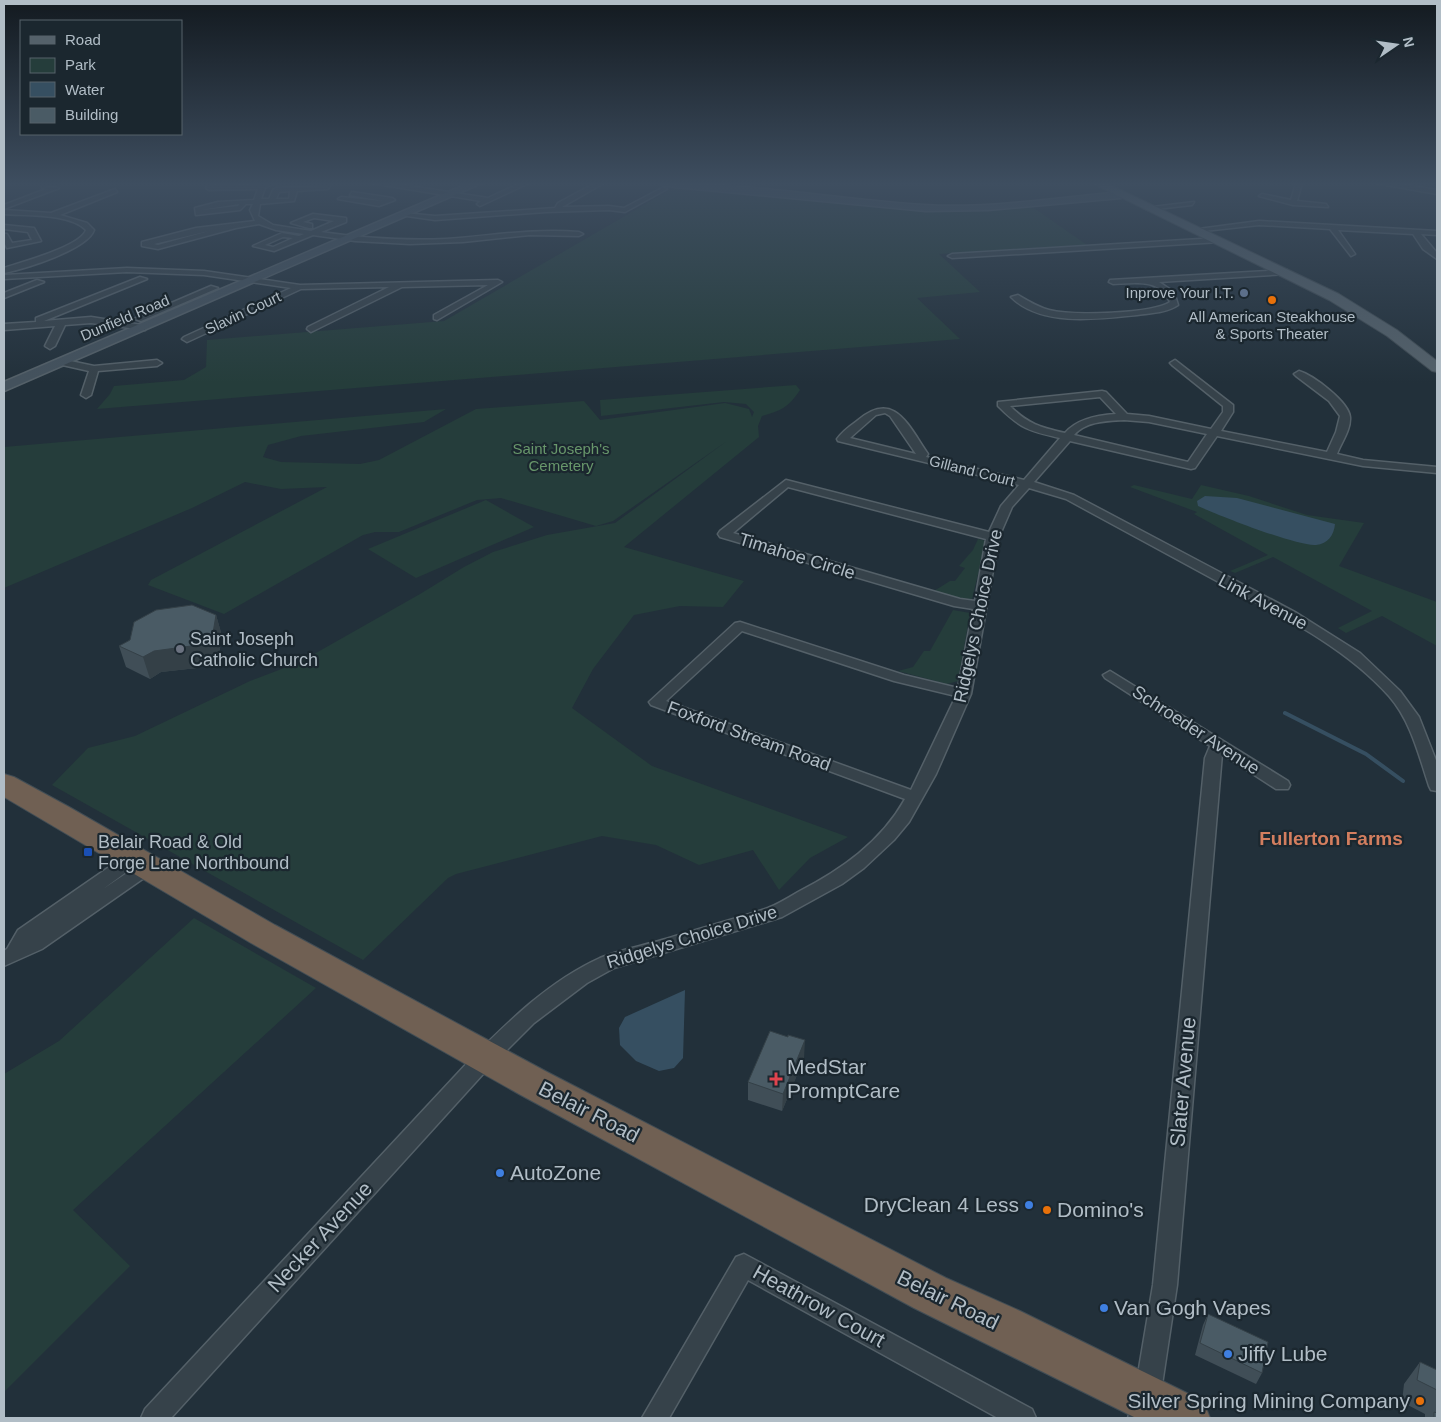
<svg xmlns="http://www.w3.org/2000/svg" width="1441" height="1422" font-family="Helvetica,sans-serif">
	<rect width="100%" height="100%" fill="#22303a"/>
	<!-- green -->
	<g fill="#253d3b">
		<path d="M 675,187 L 897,209 L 1031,206 L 1087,245 L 939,254 L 980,292 L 917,298 L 960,339 L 97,409 L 110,394 L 114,386 L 184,380 L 206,367 L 207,340 L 444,321 Z"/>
		<path d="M 796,385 L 800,390 C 788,408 782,410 762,416 L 758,426 L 759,437 L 624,547 L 744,581 L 723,607 L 680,606 L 634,615 L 593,669 L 572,708 L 652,766 L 848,837 L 810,858 L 779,890 L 753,850 L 699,865 L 656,845 L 602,836 L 456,874 L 448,878 L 363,960 L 52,785 L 88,748 L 135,736 L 250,681 L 300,662 L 420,594 L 464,567 L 493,552 L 547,535 L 615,523 L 727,441 L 613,521 L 596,526 L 501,498 L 477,500 L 399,532 L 375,532 L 363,535 L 224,614 L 148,585 L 151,580 L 327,487 L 281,489 L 245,482 L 192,508 L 4,588 L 4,447 L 446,409 L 424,422 L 301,436 L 268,445 L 263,457 L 281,462 L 360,464 L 379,460 L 476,409 L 584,401 L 600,420 L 725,403 L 749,409 L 752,417 L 754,412 L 746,404 L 724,402 L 601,416 L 600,400 Z"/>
		<path d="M 1134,485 L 1192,499 L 1201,485 L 1249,496 L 1307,515 L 1364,523 L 1339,566 L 1437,602 L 1437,646 L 1382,616 L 1346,633 L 1338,628 L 1372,611 L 1273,557 L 1235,573 L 1230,571 L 1268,555 L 1194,514 L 1197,512 L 1130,487 Z"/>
		<path d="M 486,500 L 534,527 L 416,578 L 368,549 Z"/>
		<path d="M 978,539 L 986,541 L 972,599 L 957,598 L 934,591 L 950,581 L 955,581 L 965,568 L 959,566 L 973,550 Z"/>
		<path d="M 953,610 L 970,613 L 958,681 L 947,684 L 898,671 L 913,667 L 924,651 L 930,651 Z"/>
		<path d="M 194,918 L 316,988 L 73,1210 L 130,1266 L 4,1392 L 4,1074 L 59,1041 Z"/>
	</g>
	<!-- water -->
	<g fill="#364f61">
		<path d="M 1205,496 L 1237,498 L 1335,524 C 1334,535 1328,544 1316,545 C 1299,547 1217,515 1198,506 L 1197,501 Z"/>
		<path d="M 685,990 L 683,1058 L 674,1068 L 659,1071 L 636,1061 L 620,1045 L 619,1028 L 625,1017 Z"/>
	</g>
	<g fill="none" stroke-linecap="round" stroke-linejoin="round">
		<!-- stream -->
		<path stroke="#364f61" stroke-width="4" d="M 1285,713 L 1366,754 L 1403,781"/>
		<!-- street casing -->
		<g stroke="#546068" stroke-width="3">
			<g id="street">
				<path d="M 208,183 L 215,183 L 214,186 L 225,186 L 226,183 L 233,183 L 232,186 L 274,183 L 265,188 L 261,199 L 269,199 L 273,190 L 276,188 L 330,186 L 328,189 L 297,191 L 294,201 L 260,204 L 258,216 L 273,225 L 311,231 L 334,221 L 314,218 L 303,222 L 312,224 L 312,228 L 309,228 L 291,223 L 313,214 L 346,218 L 346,222 L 321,232 C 362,238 404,241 446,239 C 491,236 534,228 579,232 L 583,234 L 579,236 L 530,235 L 463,242 L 410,244 L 355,241 L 313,235 L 274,251 L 253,246 L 282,233 L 299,236 L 304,234 L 276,230 L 259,224 L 236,228 L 158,249 L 142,246 L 142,242 L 196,228 L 255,221 L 250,210 L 253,204 L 246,204 L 240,210 L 196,215 L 195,208 L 218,202 L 254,200 L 258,189 L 209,190 L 206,188 ZM 290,191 L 289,199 L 276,199 L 279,192 ZM 239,204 L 238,206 L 201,210 ZM 209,231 L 158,245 L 154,244 ZM 283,237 L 293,238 L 273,247 L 265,245 Z"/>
				<path d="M 371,183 L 390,183 L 488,198 L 520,183 L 529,183 L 480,206 L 477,204 L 481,201 Z"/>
				<path d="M 595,183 L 604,183 L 562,207 L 609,206 L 624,208 L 662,188 L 667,189 L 625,212 L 609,210 L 546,212 L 435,220 L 400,215 L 404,213 L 435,216 L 555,208 L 558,203 Z"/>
				<path d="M 1296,183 L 1302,183 L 1297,201 L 1326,204 L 1328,207 L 1293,205 L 1259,196 L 1262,194 L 1291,200 Z"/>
				<path d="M 1375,183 L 1394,183 L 1437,190 L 1437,194 Z"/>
				<path d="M 42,186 L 59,188 L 4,209 L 4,205 L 46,189 L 42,188 Z"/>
				<path d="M 115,189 L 117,192 L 60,215 L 87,223 L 94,230 C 87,250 24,269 4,273 L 4,268 C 21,262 80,247 86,230 C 70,213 26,216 4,214 L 4,210 L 51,213 Z"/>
				<path d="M 352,192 L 392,198 L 395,200 L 379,206 L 338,199 L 341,197 L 383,201 L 350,195 Z"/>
				<path d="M 1194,202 L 1192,205 L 1148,210 L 1144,208 Z"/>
				<path d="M 1259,221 L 1437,231 L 1437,235 L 1421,234 L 1437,253 L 1437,259 L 1423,249 L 1413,234 L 1338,230 L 1355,254 L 1351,256 L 1330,229 L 1259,225 L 1195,232 L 1191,230 Z"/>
				<path d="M 4,225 L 34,228 L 41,241 L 7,248 L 4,242 L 4,234 L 7,234 L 12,243 L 32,240 L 28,232 L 4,229 Z"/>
				<path d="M 1217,238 L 1220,238 L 1220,242 L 952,258 L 948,256 L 952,254 Z"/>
				<path d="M 127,268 L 204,271 L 300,285 L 498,280 L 502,282 L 437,320 L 434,319 L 434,315 L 488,285 L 402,287 L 311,332 L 307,329 L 308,327 L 389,287 L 301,289 L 187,342 L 182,339 L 184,337 L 291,288 L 204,275 L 127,272 L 4,279 L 4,275 Z"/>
				<path d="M 1284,270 L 1287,270 L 1287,274 L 1159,282 L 1174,292 L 1178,305 C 1166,313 1151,313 1137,315 C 1099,319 1041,327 1011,297 L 1018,295 C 1028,301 1038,307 1049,310 C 1072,316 1152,314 1170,302 C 1160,278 1135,283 1113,284 L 1109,282 L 1110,280 Z"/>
				<path d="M 140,277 L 147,279 L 44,321 L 91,317 L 142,325 L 145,326 L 145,330 L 91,323 L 65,325 L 55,346 L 50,349 L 45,346 L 55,326 L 4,330 L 4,324 L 36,322 L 36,318 Z"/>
				<path d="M 37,280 L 44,282 L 4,298 L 4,293 Z"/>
				<path d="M 211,286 L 218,288 L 141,321 L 134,319 Z"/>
				<path d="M 61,359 L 94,366 L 157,360 L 162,363 L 157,366 L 98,371 L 91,395 L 86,398 L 81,395 L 89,371 L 58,364 L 56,362 Z"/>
				<path d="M 1175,360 L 1233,405 L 1233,412 L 1221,431 L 1327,452 L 1336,432 L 1340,416 L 1329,401 L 1296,376 L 1294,374 L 1299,371 C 1313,375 1349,402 1350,417 C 1351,430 1341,443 1337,454 L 1363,460 L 1437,467 L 1437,473 L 1363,466 L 1217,436 L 1195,468 L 1191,469 L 1070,441 L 1034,482 L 1074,495 L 1295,612 L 1360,653 L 1400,691 L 1419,717 L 1437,763 L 1437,791 L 1431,790 L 1429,786 C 1419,756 1411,721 1389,696 C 1345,647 1284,617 1226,586 C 1173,557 1119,528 1066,499 L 1029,488 L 1012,507 L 999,537 L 971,694 L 936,774 L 909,822 L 894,840 L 864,868 L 842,884 L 782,917 L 614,968 L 587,983 L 534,1023 L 484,1073 L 171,1418 L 141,1418 L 145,1409 L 469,1061 C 508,1022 549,981 600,958 C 619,950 642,946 662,940 C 697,929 733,920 768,908 C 778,904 788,898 798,892 C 841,870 881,842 905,799 L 651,705 L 649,702 L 735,623 L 740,622 L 904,675 L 958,688 L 973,609 L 954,606 L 720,537 L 718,534 L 720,531 L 786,480 L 989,532 L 1001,506 L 1019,485 L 838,441 L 837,439 C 842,432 850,426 857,421 C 894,389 908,425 928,454 L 926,457 L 1024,480 L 1060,438 C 1029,431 1021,429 998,406 L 998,402 L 1102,391 L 1106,392 L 1127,414 L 1149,416 L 1211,429 L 1223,412 L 1223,406 L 1172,365 L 1170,363 ZM 1100,397 L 1116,414 C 1098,415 1077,419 1065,433 C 1040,427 1028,424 1010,406 ZM 885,413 L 890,416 L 916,454 L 850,438 L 876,415 ZM 1124,420 L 1149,422 L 1207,434 L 1188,462 L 1074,435 C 1086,421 1107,421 1124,420 ZM 788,487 L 986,539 L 975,601 L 960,599 L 733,533 ZM 742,631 L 894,681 L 956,696 L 911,790 L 666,701 Z"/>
				<path d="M 1110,671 L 1288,781 L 1290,785 L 1288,789 L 1276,789 L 1222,754 L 1177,1285 L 1160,1398 L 1154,1418 L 1128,1418 L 1134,1398 L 1153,1285 L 1205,758 L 1210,746 L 1105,678 L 1103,675 Z"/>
				<path d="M 134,852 L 140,854 L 143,858 L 140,862 L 103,889 L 142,863 L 148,861 L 154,863 L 157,867 L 154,871 L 42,949 L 4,966 L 4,951 L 7,949 L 18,930 L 128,854 Z"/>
				<path d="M 744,1254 L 1032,1409 L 1036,1418 L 998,1418 L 748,1280 L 669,1418 L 642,1418 L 736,1257 Z"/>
			</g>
		</g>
		<!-- secondary casing -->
		<g stroke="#546068" stroke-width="3">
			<g id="secondary">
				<path d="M 469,183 L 482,183 L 4,391 L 4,382 Z"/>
				<path d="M 660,183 C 748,183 836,199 924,205 C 989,209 1056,198 1121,192 L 1126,195 L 1121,198 L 988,210 L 926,211 L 664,186 Z"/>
			</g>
		</g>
		<!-- primary casing -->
		<g stroke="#3f4b53" stroke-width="2">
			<path id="primary" d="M 1092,183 L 1106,183 L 1339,294 L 1397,330 L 1437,361 L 1437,372 L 1432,371 L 1387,336 L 1329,300 Z"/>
		</g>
		<!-- highway casing -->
		<g stroke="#414d55" stroke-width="2">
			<path id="highway" d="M 4,774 L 14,777 L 69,807 L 275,925 L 547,1072 L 946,1278 L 1020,1311 L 1203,1401 L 1210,1418 L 1136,1418 L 914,1308 L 519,1094 L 251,943 L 4,797 Z"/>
		</g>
		<!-- street -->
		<use href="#street" fill="#36424a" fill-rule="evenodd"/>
		<!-- secondary -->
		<use href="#secondary" fill="#44525d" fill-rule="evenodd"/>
		<!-- primary -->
		<use href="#primary" fill="#54616a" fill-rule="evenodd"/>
		<!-- highway -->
		<use href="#highway" fill="#706053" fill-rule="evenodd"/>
	</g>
	<!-- wall -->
	<g fill="#404e57">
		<path d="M 216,615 L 222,636 L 219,654 L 197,668 L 161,672 L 150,679 L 126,667 L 119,646 Z"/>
		<path d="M 804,1058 L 782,1111 L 748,1100 L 748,1082 Z"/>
		<path d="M 1208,1314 L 1262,1373 L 1256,1384 L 1195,1355 L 1203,1325 Z"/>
		<path d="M 1420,1362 L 1437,1370 L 1437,1418 L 1425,1418 L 1425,1414 L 1402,1402 L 1404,1384 Z"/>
	</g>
	<!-- shaded-wall -->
	<g fill="#344047">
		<path d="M 216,615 L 222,636 L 219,654 L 197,668 L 161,672 L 150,679 L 143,657 Z"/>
		<path d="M 805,1040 L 804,1058 L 782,1111 L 783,1094 Z"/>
	</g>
	<!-- building -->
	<g fill="#4a5b65" stroke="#344047">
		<path d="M 192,605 L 216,615 L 213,633 L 191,646 L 154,651 L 143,657 L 119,646 L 130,640 L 134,622 L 156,610 Z"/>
		<path d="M 770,1031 L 788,1037 L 788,1035 L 805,1040 L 783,1094 L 748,1082 Z"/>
		<path d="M 1208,1314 L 1268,1342 L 1262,1373 L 1200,1343 Z"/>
		<path d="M 1420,1362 L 1437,1370 L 1437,1390 L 1417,1380 Z"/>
		<path d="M 1434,1412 L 1437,1413 L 1437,1418 L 1434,1418 Z"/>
	</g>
	<!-- sky -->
	<linearGradient id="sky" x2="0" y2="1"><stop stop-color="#131a20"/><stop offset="0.48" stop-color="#3e4e60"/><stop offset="1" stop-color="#3e4e60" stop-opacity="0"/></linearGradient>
	<rect width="1441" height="383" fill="url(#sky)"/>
	<!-- markers -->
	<circle fill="#5c6f8a" stroke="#1b272f" stroke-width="2" cx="1244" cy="293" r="5"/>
	<g fill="#e8710a" stroke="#1b272f" stroke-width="2">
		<circle cx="1272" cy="300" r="5"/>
		<circle cx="1047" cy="1210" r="5"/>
		<circle cx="1420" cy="1401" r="5"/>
	</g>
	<circle fill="#6b7280" stroke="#1b272f" stroke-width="2" cx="180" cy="649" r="5"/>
	<rect fill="#1a4fb4" stroke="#1b272f" stroke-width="2" x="83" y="847" width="10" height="10" rx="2.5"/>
	<path fill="#e0444e" stroke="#1b272f" stroke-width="2" d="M773.5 1071.5h5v5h5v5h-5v5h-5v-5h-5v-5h5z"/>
	<g fill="#3f7fe0" stroke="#1b272f" stroke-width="2">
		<circle cx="500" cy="1173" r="5"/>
		<circle cx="1029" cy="1205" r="5"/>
		<circle cx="1104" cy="1308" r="5"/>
		<circle cx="1228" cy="1354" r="5"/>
	</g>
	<g text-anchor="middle" stroke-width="4.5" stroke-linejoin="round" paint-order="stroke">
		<!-- far-poi labels -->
		<g font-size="15" fill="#b1bdc6" stroke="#1b272f" text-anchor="end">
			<text x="1234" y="298">Inprove Your I.T.</text>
			<text x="1272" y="322" text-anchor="middle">All American Steakhouse<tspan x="1272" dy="17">&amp; Sports Theater</tspan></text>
		</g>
		<!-- far-street labels -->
		<g font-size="15" fill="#b1bdc6" stroke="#1b272f">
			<text transform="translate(243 313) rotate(-25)" y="5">Slavin Court</text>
			<text transform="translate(125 318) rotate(-23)" y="5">Dunfield Road</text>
			<text transform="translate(972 471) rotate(14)" y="5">Gilland Court</text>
		</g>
		<!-- far-park labels -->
		<g font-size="15" fill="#68976b" stroke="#1b272f">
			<text x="561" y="454">Saint Joseph's<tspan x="561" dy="17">Cemetery</tspan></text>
		</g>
		<!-- street labels -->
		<g font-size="18" fill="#b1bdc6" stroke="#1b272f">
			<text transform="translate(797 556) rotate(17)" y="6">Timahoe Circle</text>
			<text transform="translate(1263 602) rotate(28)" y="6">Link Avenue</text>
			<text transform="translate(978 616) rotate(-78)" y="6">Ridgelys Choice Drive</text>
			<text transform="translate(1196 730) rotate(33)" y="6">Schroeder Avenue</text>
			<text transform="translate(749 736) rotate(20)" y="6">Foxford Stream Road</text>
			<text transform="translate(692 937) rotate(-17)" y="6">Ridgelys Choice Drive</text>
		</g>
		<!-- poi labels -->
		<g font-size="18" fill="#b1bdc6" stroke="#1b272f" text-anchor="start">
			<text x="190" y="645">Saint Joseph<tspan x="190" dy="21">Catholic Church</tspan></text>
			<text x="98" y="848">Belair Road &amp; Old<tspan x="98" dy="21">Forge Lane Northbound</tspan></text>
		</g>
		<!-- neighbourhood labels -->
		<g font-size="19" font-weight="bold" fill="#d37e5f" stroke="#1b272f">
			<text x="1331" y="845">Fullerton Farms</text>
		</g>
		<!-- near-poi labels -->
		<g font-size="21" fill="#b1bdc6" stroke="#1b272f" text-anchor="start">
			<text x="787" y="1074">MedStar<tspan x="787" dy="24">PromptCare</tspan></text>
			<text x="510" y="1180">AutoZone</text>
			<text x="1019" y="1212" text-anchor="end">DryClean 4 Less</text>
			<text x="1057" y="1217">Domino's</text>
			<text x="1114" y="1315">Van Gogh Vapes</text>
			<text x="1238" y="1361">Jiffy Lube</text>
			<text x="1410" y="1408" text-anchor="end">Silver Spring Mining Company</text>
		</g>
		<!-- near-street labels -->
		<g font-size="21" fill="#b1bdc6" stroke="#1b272f">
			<text transform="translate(1183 1082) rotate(-85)" y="7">Slater Avenue</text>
			<text transform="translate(589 1112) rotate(27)" y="7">Belair Road</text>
			<text transform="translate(320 1237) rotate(-47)" y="7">Necker Avenue</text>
			<text transform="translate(948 1300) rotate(26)" y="7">Belair Road</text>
			<text transform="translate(819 1306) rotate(29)" y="7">Heathrow Court</text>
		</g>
	</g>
	<!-- border -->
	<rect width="1441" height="1422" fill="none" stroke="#b1bdc6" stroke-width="10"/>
	<!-- legend -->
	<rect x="20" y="20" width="162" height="115" fill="#1b272f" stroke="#57636b"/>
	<rect x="30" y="36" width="25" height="8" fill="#54616a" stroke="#57636b"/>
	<text x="65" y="45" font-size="15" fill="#b1bdc6">Road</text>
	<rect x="30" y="58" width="25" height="15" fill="#253d3b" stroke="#57636b"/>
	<text x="65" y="70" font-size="15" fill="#b1bdc6">Park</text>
	<rect x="30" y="82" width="25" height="15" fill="#364f61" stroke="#57636b"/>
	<text x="65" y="95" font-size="15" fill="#b1bdc6">Water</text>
	<rect x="30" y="108" width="25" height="15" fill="#4a5b65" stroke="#57636b"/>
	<text x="65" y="120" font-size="15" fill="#b1bdc6">Building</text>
	<!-- north arrow -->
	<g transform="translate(1396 45) rotate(77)" stroke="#1b272f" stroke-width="4" paint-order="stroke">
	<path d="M0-4L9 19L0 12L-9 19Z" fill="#b1bdc6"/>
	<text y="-8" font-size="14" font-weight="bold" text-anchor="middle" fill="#b1bdc6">N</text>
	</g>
</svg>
